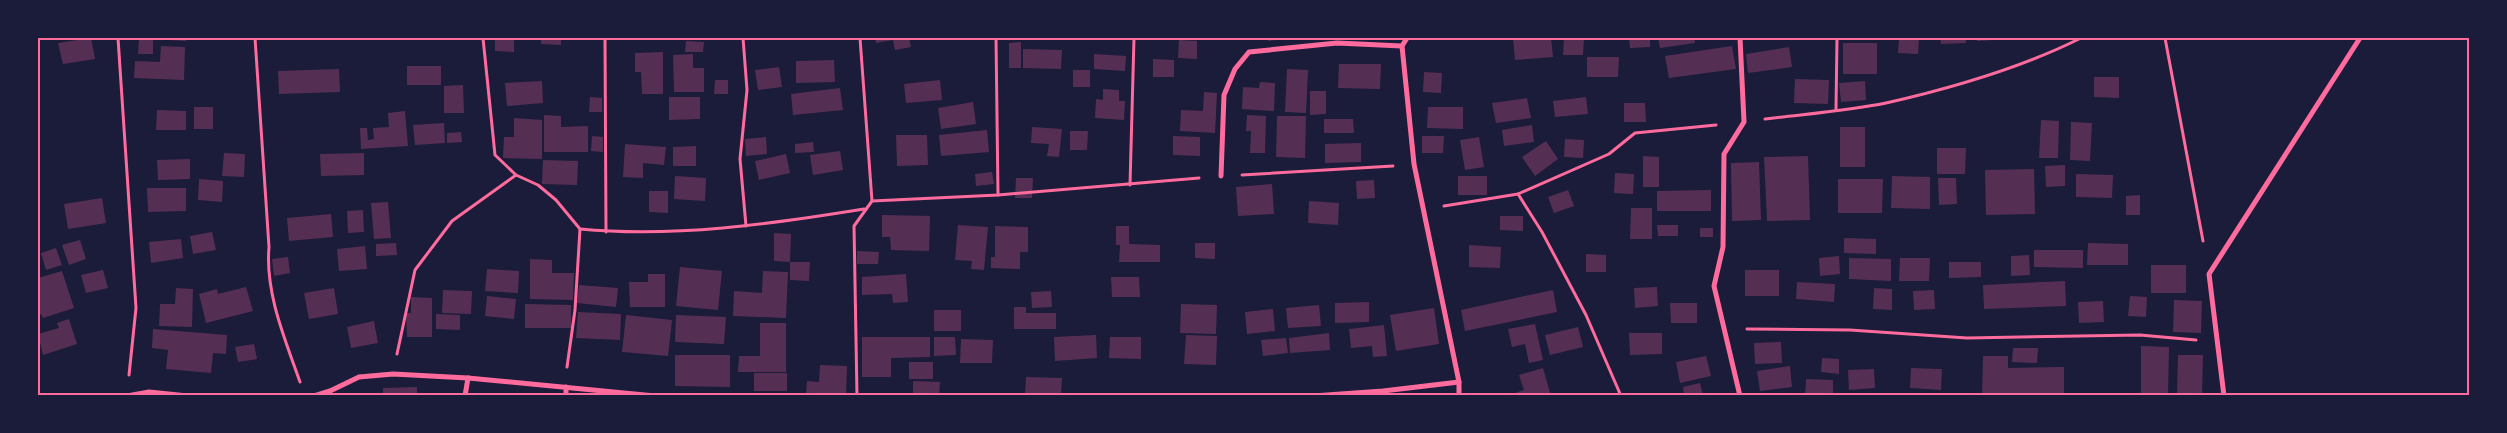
<svg xmlns="http://www.w3.org/2000/svg" width="2507" height="433" font-family="Karla,sans-serif">
	<rect width="100%" height="100%" fill="#1b1b3a"/>
	<!-- building -->
	<g fill="#542f53">
		<path d="M 91,38 L 95,59 L 63,64 L 58,43 Z"/>
		<path d="M 139,38 L 153,38 L 153,54 L 138,54 Z"/>
		<path d="M 169,38 L 186,38 L 186,41 L 169,40 Z"/>
		<path d="M 495,38 L 514,38 L 514,52 L 495,51 Z"/>
		<path d="M 541,38 L 561,38 L 561,45 L 541,44 Z"/>
		<path d="M 875,38 L 909,38 L 911,47 L 895,50 L 893,40 L 876,43 Z"/>
		<path d="M 1267,38 L 1285,38 L 1285,39 L 1268,41 Z"/>
		<path d="M 1513,38 L 1551,38 L 1553,57 L 1515,60 Z"/>
		<path d="M 1564,38 L 1584,38 L 1583,55 L 1563,55 Z"/>
		<path d="M 1629,38 L 1650,38 L 1650,47 L 1630,48 Z"/>
		<path d="M 1658,38 L 1694,38 L 1695,43 L 1660,48 Z"/>
		<path d="M 1701,38 L 1714,38 L 1714,39 L 1702,40 Z"/>
		<path d="M 1899,38 L 1919,38 L 1918,54 L 1898,53 Z"/>
		<path d="M 1940,38 L 1966,38 L 1966,43 L 1941,44 Z"/>
		<path d="M 1977,38 L 2013,38 L 2013,39 L 1977,41 Z"/>
		<path d="M 1179,40 L 1197,41 L 1197,59 L 1178,58 Z"/>
		<path d="M 686,41 L 704,42 L 703,52 L 685,52 Z"/>
		<path d="M 1021,42 L 1021,68 L 1009,68 L 1009,43 Z"/>
		<rect x="1843" y="43" width="34" height="31"/>
		<path d="M 161,46 L 185,47 L 184,80 L 134,78 L 135,61 L 160,62 Z"/>
		<path d="M 1732,46 L 1736,69 L 1669,78 L 1665,56 Z"/>
		<path d="M 1789,47 L 1792,67 L 1748,73 L 1746,54 Z"/>
		<path d="M 1023,49 L 1062,50 L 1061,69 L 1023,68 Z"/>
		<path d="M 663,52 L 663,94 L 642,94 L 641,72 L 635,72 L 635,53 Z"/>
		<path d="M 693,54 L 693,68 L 704,68 L 704,92 L 674,92 L 673,55 Z"/>
		<path d="M 1094,54 L 1126,56 L 1125,71 L 1094,69 Z"/>
		<path d="M 1587,57 L 1619,57 L 1618,77 L 1587,77 Z"/>
		<path d="M 1153,59 L 1174,60 L 1174,77 L 1153,77 Z"/>
		<path d="M 834,60 L 835,82 L 796,83 L 796,61 Z"/>
		<path d="M 1339,64 L 1381,64 L 1380,89 L 1338,88 Z"/>
		<rect x="407" y="66" width="34" height="19"/>
		<path d="M 779,67 L 782,87 L 758,90 L 755,70 Z"/>
		<path d="M 339,69 L 340,92 L 279,94 L 278,71 Z"/>
		<path d="M 1287,69 L 1308,70 L 1306,113 L 1285,112 Z"/>
		<rect x="1073" y="70" width="17" height="17"/>
		<path d="M 1424,72 L 1442,73 L 1441,93 L 1423,92 Z"/>
		<path d="M 2094,77 L 2119,77 L 2119,98 L 2094,97 Z"/>
		<path d="M 1795,79 L 1829,80 L 1828,104 L 1794,103 Z"/>
		<path d="M 715,80 L 728,80 L 728,94 L 714,94 Z"/>
		<path d="M 940,80 L 942,100 L 906,103 L 904,84 Z"/>
		<path d="M 542,81 L 543,103 L 507,106 L 505,83 Z"/>
		<path d="M 1865,81 L 1866,100 L 1841,102 L 1839,83 Z"/>
		<path d="M 1260,82 L 1275,83 L 1274,111 L 1242,109 L 1243,87 L 1259,88 Z"/>
		<path d="M 463,85 L 464,113 L 444,113 L 444,86 Z"/>
		<path d="M 840,88 L 843,110 L 793,115 L 791,94 Z"/>
		<path d="M 1103,89 L 1119,90 L 1119,101 L 1125,101 L 1124,120 L 1095,118 L 1096,99 L 1103,100 Z"/>
		<path d="M 1310,91 L 1326,91 L 1326,114 L 1310,115 Z"/>
		<path d="M 1204,92 L 1217,93 L 1215,133 L 1180,131 L 1181,110 L 1203,111 Z"/>
		<path d="M 590,97 L 602,98 L 602,112 L 589,112 Z"/>
		<path d="M 669,97 L 700,97 L 700,119 L 669,120 Z"/>
		<path d="M 1586,97 L 1588,114 L 1555,117 L 1553,101 Z"/>
		<path d="M 1527,98 L 1531,118 L 1496,123 L 1492,103 Z"/>
		<path d="M 973,102 L 976,124 L 941,129 L 938,108 Z"/>
		<path d="M 1624,103 L 1645,103 L 1646,122 L 1624,122 Z"/>
		<rect x="194" y="107" width="19" height="22"/>
		<path d="M 1428,107 L 1463,107 L 1463,129 L 1427,128 Z"/>
		<path d="M 157,110 L 186,111 L 186,130 L 156,130 Z"/>
		<path d="M 405,111 L 408,146 L 361,149 L 360,128 L 367,128 L 368,140 L 374,139 L 373,128 L 389,127 L 388,113 Z"/>
		<path d="M 544,115 L 561,116 L 561,127 L 588,126 L 588,152 L 544,152 Z"/>
		<path d="M 1247,115 L 1266,116 L 1265,153 L 1250,153 L 1251,131 L 1246,131 Z"/>
		<path d="M 1277,116 L 1306,116 L 1305,158 L 1276,157 Z"/>
		<path d="M 514,118 L 542,120 L 542,159 L 503,158 L 504,137 L 514,137 Z"/>
		<path d="M 1324,119 L 1353,119 L 1354,133 L 1324,133 Z"/>
		<path d="M 2041,120 L 2059,121 L 2058,158 L 2039,158 Z"/>
		<path d="M 2071,122 L 2092,123 L 2090,161 L 2070,160 Z"/>
		<path d="M 444,123 L 445,143 L 415,145 L 413,125 Z"/>
		<path d="M 1532,125 L 1534,142 L 1504,146 L 1502,130 Z"/>
		<path d="M 1032,127 L 1062,129 L 1059,157 L 1047,156 L 1049,144 L 1031,143 Z"/>
		<rect x="1840" y="127" width="25" height="40"/>
		<path d="M 987,130 L 989,152 L 941,156 L 939,135 Z"/>
		<path d="M 1070,131 L 1088,131 L 1087,150 L 1070,150 Z"/>
		<path d="M 461,132 L 462,142 L 447,143 L 447,133 Z"/>
		<path d="M 896,135 L 927,135 L 928,165 L 897,166 Z"/>
		<path d="M 592,136 L 603,137 L 603,152 L 591,151 Z"/>
		<path d="M 1173,136 L 1200,137 L 1200,156 L 1173,155 Z"/>
		<path d="M 1422,136 L 1444,136 L 1443,153 L 1422,153 Z"/>
		<path d="M 766,137 L 767,154 L 746,156 L 745,139 Z"/>
		<path d="M 1479,137 L 1484,167 L 1465,170 L 1460,140 Z"/>
		<path d="M 1565,139 L 1584,140 L 1583,158 L 1564,157 Z"/>
		<path d="M 1546,141 L 1558,159 L 1535,176 L 1522,157 Z"/>
		<path d="M 813,142 L 814,152 L 795,153 L 795,144 Z"/>
		<path d="M 1361,143 L 1361,162 L 1325,163 L 1325,144 Z"/>
		<path d="M 625,144 L 666,147 L 664,165 L 643,163 L 643,178 L 623,177 Z"/>
		<path d="M 696,146 L 696,166 L 673,166 L 673,147 Z"/>
		<path d="M 1937,148 L 1966,148 L 1965,174 L 1937,174 Z"/>
		<path d="M 840,151 L 843,170 L 813,175 L 810,155 Z"/>
		<path d="M 224,153 L 245,154 L 244,177 L 222,176 Z"/>
		<path d="M 364,153 L 364,175 L 321,176 L 320,154 Z"/>
		<path d="M 786,154 L 790,173 L 759,180 L 755,161 Z"/>
		<path d="M 1643,156 L 1659,157 L 1659,187 L 1643,187 Z"/>
		<path d="M 1808,156 L 1810,220 L 1767,221 L 1764,157 Z"/>
		<path d="M 190,159 L 190,179 L 158,180 L 157,160 Z"/>
		<path d="M 543,160 L 578,161 L 577,185 L 542,184 Z"/>
		<path d="M 1759,162 L 1761,220 L 1732,221 L 1731,163 Z"/>
		<path d="M 2065,165 L 2065,186 L 2046,187 L 2045,166 Z"/>
		<path d="M 2034,169 L 2035,214 L 1986,215 L 1985,170 Z"/>
		<path d="M 992,172 L 994,184 L 976,186 L 975,174 Z"/>
		<path d="M 1615,173 L 1634,174 L 1633,194 L 1614,193 Z"/>
		<path d="M 2076,174 L 2113,175 L 2112,198 L 2076,197 Z"/>
		<path d="M 675,176 L 706,178 L 705,201 L 674,199 Z"/>
		<rect x="1458" y="176" width="29" height="19"/>
		<path d="M 1892,176 L 1930,177 L 1930,209 L 1891,208 Z"/>
		<path d="M 1016,178 L 1033,178 L 1032,198 L 1015,198 Z"/>
		<path d="M 1938,178 L 1956,178 L 1957,204 L 1939,205 Z"/>
		<path d="M 199,179 L 223,181 L 222,202 L 198,200 Z"/>
		<path d="M 1838,179 L 1883,179 L 1882,213 L 1838,213 Z"/>
		<path d="M 1374,180 L 1375,198 L 1357,199 L 1356,181 Z"/>
		<path d="M 1272,184 L 1274,214 L 1238,216 L 1236,187 Z"/>
		<path d="M 147,188 L 186,188 L 186,211 L 148,212 Z"/>
		<path d="M 1568,190 L 1574,206 L 1554,213 L 1548,197 Z"/>
		<path d="M 1711,190 L 1711,211 L 1657,211 L 1657,191 Z"/>
		<path d="M 649,191 L 668,191 L 668,213 L 649,212 Z"/>
		<path d="M 2140,195 L 2140,215 L 2126,215 L 2126,196 Z"/>
		<path d="M 102,198 L 106,223 L 68,229 L 64,204 Z"/>
		<path d="M 1309,201 L 1339,203 L 1338,225 L 1308,223 Z"/>
		<path d="M 388,202 L 391,238 L 374,239 L 371,203 Z"/>
		<path d="M 1631,208 L 1652,208 L 1652,239 L 1630,239 Z"/>
		<path d="M 363,210 L 364,232 L 348,233 L 347,211 Z"/>
		<path d="M 331,214 L 333,237 L 289,241 L 287,218 Z"/>
		<path d="M 882,215 L 930,216 L 929,251 L 891,250 L 890,237 L 882,237 Z"/>
		<path d="M 1500,216 L 1523,216 L 1523,231 L 1500,230 Z"/>
		<path d="M 958,225 L 988,227 L 984,270 L 971,269 L 972,261 L 955,260 Z"/>
		<path d="M 1657,225 L 1678,225 L 1678,236 L 1658,236 Z"/>
		<path d="M 995,226 L 1028,227 L 1028,252 L 1020,252 L 1020,269 L 991,268 L 991,257 L 995,257 Z"/>
		<path d="M 1116,226 L 1129,226 L 1129,244 L 1160,245 L 1160,262 L 1119,262 L 1120,245 L 1116,245 Z"/>
		<rect x="1700" y="228" width="13" height="9"/>
		<path d="M 212,232 L 216,250 L 193,254 L 190,236 Z"/>
		<path d="M 774,233 L 791,234 L 790,262 L 774,261 Z"/>
		<path d="M 1844,238 L 1876,239 L 1876,254 L 1844,253 Z"/>
		<path d="M 181,239 L 183,258 L 151,263 L 149,242 Z"/>
		<path d="M 80,240 L 86,259 L 69,265 L 62,245 Z"/>
		<path d="M 396,243 L 397,255 L 376,256 L 376,244 Z"/>
		<path d="M 1195,243 L 1215,243 L 1215,259 L 1195,258 Z"/>
		<path d="M 2088,243 L 2128,244 L 2128,265 L 2087,265 Z"/>
		<path d="M 1469,245 L 1501,247 L 1500,268 L 1469,267 Z"/>
		<path d="M 365,246 L 367,269 L 339,271 L 337,249 Z"/>
		<path d="M 56,248 L 62,265 L 46,270 L 41,253 Z"/>
		<path d="M 2034,250 L 2083,250 L 2083,268 L 2034,267 Z"/>
		<path d="M 857,251 L 879,252 L 878,264 L 857,264 Z"/>
		<path d="M 1586,254 L 1606,255 L 1606,272 L 1586,272 Z"/>
		<path d="M 2029,255 L 2030,275 L 2011,276 L 2011,256 Z"/>
		<path d="M 1839,256 L 1840,274 L 1820,276 L 1819,258 Z"/>
		<path d="M 288,257 L 290,273 L 274,276 L 272,259 Z"/>
		<path d="M 1849,258 L 1891,259 L 1891,281 L 1849,279 Z"/>
		<path d="M 1900,258 L 1930,258 L 1929,281 L 1899,281 Z"/>
		<path d="M 530,259 L 552,260 L 552,273 L 574,273 L 573,300 L 530,299 Z"/>
		<path d="M 790,262 L 810,262 L 809,281 L 790,280 Z"/>
		<path d="M 1949,262 L 1981,262 L 1981,277 L 1949,278 Z"/>
		<rect x="2151" y="265" width="35" height="28"/>
		<path d="M 680,267 L 722,271 L 718,310 L 676,306 Z"/>
		<path d="M 487,269 L 519,271 L 518,293 L 485,291 Z"/>
		<path d="M 103,270 L 108,288 L 86,293 L 81,275 Z"/>
		<rect x="1745" y="270" width="34" height="26"/>
		<path d="M 62,271 L 74,308 L 43,318 L 41,314 L 38,315 L 38,278 Z"/>
		<path d="M 763,271 L 788,272 L 786,318 L 733,316 L 734,291 L 762,293 Z"/>
		<path d="M 648,274 L 665,274 L 665,307 L 630,307 L 629,282 L 648,282 Z"/>
		<path d="M 906,274 L 908,302 L 893,303 L 892,294 L 862,295 L 862,277 Z"/>
		<path d="M 1111,277 L 1139,277 L 1140,297 L 1112,297 Z"/>
		<path d="M 2065,281 L 2066,306 L 1984,309 L 1983,285 Z"/>
		<path d="M 1797,282 L 1835,284 L 1834,302 L 1796,299 Z"/>
		<path d="M 579,285 L 618,288 L 616,307 L 577,303 Z"/>
		<path d="M 246,287 L 253,311 L 206,323 L 199,294 L 217,289 L 218,294 Z"/>
		<path d="M 1657,287 L 1658,306 L 1635,308 L 1634,288 Z"/>
		<path d="M 176,288 L 193,289 L 192,327 L 159,326 L 160,304 L 175,304 Z"/>
		<path d="M 334,288 L 338,314 L 309,319 L 304,293 Z"/>
		<path d="M 1874,288 L 1892,289 L 1892,310 L 1873,309 Z"/>
		<path d="M 443,290 L 472,291 L 471,314 L 442,313 Z"/>
		<path d="M 1553,290 L 1557,312 L 1465,331 L 1461,310 Z"/>
		<path d="M 1934,290 L 1935,309 L 1914,310 L 1913,291 Z"/>
		<path d="M 1051,291 L 1052,307 L 1032,308 L 1031,292 Z"/>
		<path d="M 487,296 L 516,299 L 514,319 L 485,316 Z"/>
		<path d="M 2130,296 L 2147,297 L 2146,317 L 2128,316 Z"/>
		<path d="M 411,297 L 432,298 L 432,337 L 407,337 L 406,313 L 411,313 Z"/>
		<path d="M 2174,300 L 2202,301 L 2201,333 L 2173,332 Z"/>
		<path d="M 2103,301 L 2104,322 L 2079,323 L 2078,302 Z"/>
		<path d="M 1369,302 L 1369,322 L 1335,323 L 1335,303 Z"/>
		<path d="M 1670,303 L 1697,303 L 1697,323 L 1671,323 Z"/>
		<path d="M 525,304 L 571,305 L 571,328 L 525,328 Z"/>
		<path d="M 1181,304 L 1217,305 L 1216,334 L 1180,333 Z"/>
		<path d="M 1319,305 L 1321,326 L 1288,328 L 1286,308 Z"/>
		<path d="M 1014,307 L 1026,307 L 1026,313 L 1056,313 L 1056,329 L 1014,329 Z"/>
		<path d="M 1434,308 L 1439,344 L 1396,351 L 1390,315 Z"/>
		<path d="M 1273,309 L 1275,331 L 1247,334 L 1245,312 Z"/>
		<rect x="934" y="310" width="27" height="21"/>
		<path d="M 578,312 L 621,314 L 620,340 L 576,338 Z"/>
		<path d="M 436,314 L 460,315 L 460,330 L 436,329 Z"/>
		<path d="M 626,315 L 672,320 L 668,356 L 622,352 Z"/>
		<path d="M 676,315 L 726,317 L 724,344 L 675,342 Z"/>
		<path d="M 69,319 L 77,344 L 43,355 L 38,334 L 59,328 L 57,323 Z"/>
		<path d="M 374,321 L 378,343 L 351,348 L 347,327 Z"/>
		<path d="M 760,323 L 786,323 L 786,372 L 738,372 L 739,356 L 760,356 Z"/>
		<path d="M 1535,324 L 1543,360 L 1529,363 L 1525,344 L 1512,347 L 1508,329 Z"/>
		<path d="M 1384,325 L 1387,356 L 1373,357 L 1372,346 L 1351,348 L 1349,329 Z"/>
		<path d="M 1578,327 L 1583,347 L 1550,355 L 1545,335 Z"/>
		<path d="M 153,329 L 227,335 L 226,354 L 213,353 L 211,373 L 166,369 L 168,350 L 152,348 Z"/>
		<path d="M 1329,333 L 1330,350 L 1290,353 L 1289,338 Z"/>
		<path d="M 1629,333 L 1662,333 L 1662,354 L 1630,355 Z"/>
		<path d="M 1096,335 L 1097,358 L 1055,361 L 1054,337 Z"/>
		<path d="M 1186,335 L 1217,336 L 1216,365 L 1184,364 Z"/>
		<path d="M 862,337 L 930,337 L 930,357 L 891,358 L 891,377 L 862,377 Z"/>
		<path d="M 934,337 L 955,337 L 956,355 L 934,356 Z"/>
		<path d="M 1110,337 L 1141,337 L 1141,359 L 1109,358 Z"/>
		<path d="M 1286,338 L 1288,353 L 1263,356 L 1261,340 Z"/>
		<path d="M 961,339 L 993,340 L 992,363 L 960,363 Z"/>
		<path d="M 1781,342 L 1782,363 L 1755,364 L 1754,343 Z"/>
		<path d="M 254,344 L 257,359 L 238,362 L 235,347 Z"/>
		<path d="M 2141,346 L 2169,347 L 2168,396 L 2141,396 Z"/>
		<path d="M 2013,348 L 2038,348 L 2037,363 L 2012,362 Z"/>
		<path d="M 675,355 L 730,355 L 730,387 L 675,386 Z"/>
		<path d="M 2178,355 L 2203,355 L 2202,396 L 2177,396 Z"/>
		<path d="M 1706,356 L 1711,376 L 1680,383 L 1676,362 Z"/>
		<path d="M 1983,356 L 2008,356 L 2008,368 L 2064,367 L 2064,395 L 1982,396 Z"/>
		<path d="M 1822,358 L 1839,359 L 1839,374 L 1821,372 Z"/>
		<rect x="909" y="362" width="24" height="17"/>
		<path d="M 820,365 L 847,366 L 846,396 L 806,394 L 807,381 L 819,382 Z"/>
		<path d="M 1790,366 L 1792,387 L 1760,391 L 1757,371 Z"/>
		<path d="M 1543,368 L 1551,396 L 1513,396 L 1512,394 L 1524,390 L 1519,375 Z"/>
		<path d="M 1911,368 L 1942,369 L 1941,390 L 1910,388 Z"/>
		<path d="M 1874,369 L 1875,388 L 1849,390 L 1848,370 Z"/>
		<rect x="754" y="373" width="33" height="18"/>
		<path d="M 1026,377 L 1062,378 L 1061,396 L 1025,395 Z"/>
		<path d="M 1806,379 L 1833,380 L 1833,396 L 1805,396 Z"/>
		<path d="M 913,381 L 940,382 L 939,396 L 913,396 Z"/>
		<path d="M 1700,383 L 1703,396 L 1684,396 L 1683,387 Z"/>
		<path d="M 417,387 L 417,396 L 383,396 L 383,388 Z"/>
	</g>
	<g fill="none" stroke-linecap="round" stroke-linejoin="round">
		<!-- path -->
		<g stroke="#ff6b9d" stroke-width="3">
			<path d="M 118,38 L 136,308 L 129,375"/>
			<path d="M 255,38 L 269,247 C 265,293 285,339 300,382"/>
			<path d="M 483,38 L 495,155 L 516,175 L 538,185 L 556,200 L 580,229 L 575,310 L 567,367"/>
			<path d="M 605,38 L 606,232"/>
			<path d="M 743,38 L 747,90 L 740,159 L 746,226"/>
			<path d="M 996,38 L 998,195"/>
			<path d="M 2165,38 L 2203,241"/>
			<path d="M 1836,109 L 1837,38"/>
			<path d="M 1765,119 C 1805,114 1847,111 1886,103 C 1952,88 2021,68 2081,38"/>
			<path d="M 1242,175 L 1393,166"/>
			<path d="M 1130,185 L 1134,38"/>
			<path d="M 1518,194 L 1609,154 L 1635,133 L 1716,125"/>
			<path d="M 872,201 L 998,195 L 1199,178"/>
			<path d="M 1444,206 L 1518,194 L 1542,232 L 1586,315 L 1621,396"/>
			<path d="M 580,229 C 675,238 771,224 864,209"/>
			<path d="M 1747,329 L 1850,330 L 1967,338 L 2140,335 L 2196,340"/>
			<path d="M 397,354 L 415,270 L 452,221 L 516,175"/>
			<path d="M 857,396 L 854,226 L 872,201 L 860,38"/>
		</g>
		<!-- minor -->
		<g stroke="#ff6b9d" stroke-width="5">
			<path d="M 1407,38 L 1402,46 L 1414,164 L 1459,382 L 1459,396"/>
			<path d="M 1740,38 L 1744,122 L 1724,154 L 1723,247 L 1714,286 L 1740,396"/>
			<path d="M 1221,176 L 1224,95 L 1235,69 L 1249,52 L 1337,43 L 1402,46"/>
			<path d="M 566,387 L 566,396"/>
			<path d="M 127,396 L 149,392 L 188,396"/>
			<path d="M 314,396 L 330,391 L 359,377 L 393,374 L 468,378 L 655,396"/>
			<path d="M 465,396 L 468,378"/>
			<path d="M 1313,396 L 1383,391 L 1459,382"/>
			<path d="M 2224,396 L 2209,274 L 2360,38"/>
			<path d="M 2469,396 L 2470,395"/>
		</g>
	</g>
	<!-- border -->
	<rect width="2507" height="433" fill="none" stroke="#1b1b3a" stroke-width="78"/>
	<rect x="39" y="39" width="2429" height="355" fill="none" stroke="#ff6b9d" stroke-width="2"/>
</svg>
